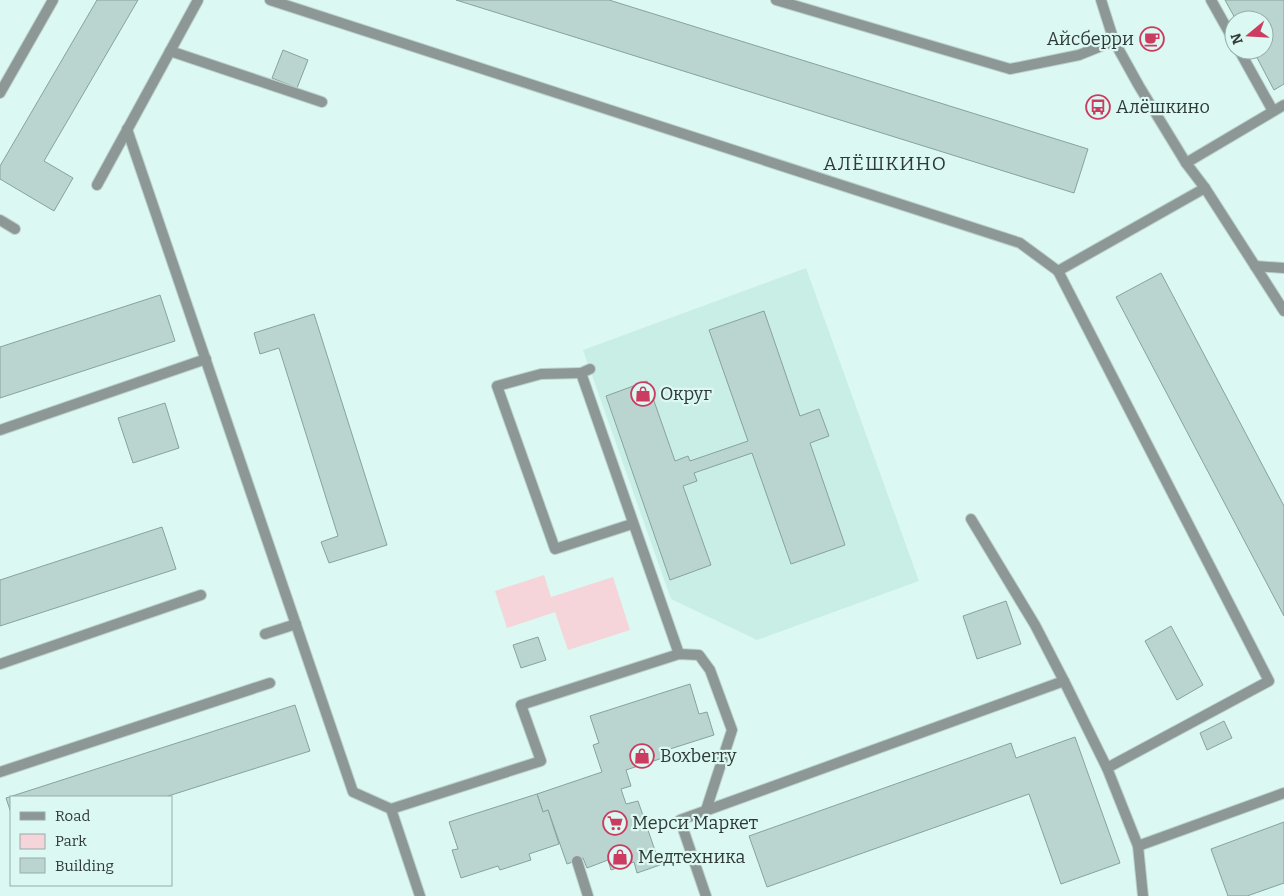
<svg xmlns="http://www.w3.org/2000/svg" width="1284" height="896" font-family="Bitter,serif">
	<rect width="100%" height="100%" fill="#dcf8f2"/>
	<!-- built -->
	<path fill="#c9eee6" d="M 806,268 L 919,581 L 757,640 L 671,599 L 583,350 Z"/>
	<!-- green -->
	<path fill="#f5d5d9" d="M 544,575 L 551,597 L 613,577 L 630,630 L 568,650 L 555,612 L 507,628 L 495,591 Z"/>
	<!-- building -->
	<g fill="#bad5cf" stroke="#88a29c">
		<path d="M 97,0 L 138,0 L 44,161 L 73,178 L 54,211 L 0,179 L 0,166 Z"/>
		<path d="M 456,0 L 609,0 L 1088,149 L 1074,193 Z"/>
		<path d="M 1225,0 L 1284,0 L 1284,84 L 1274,90 L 1253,50 L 1264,50 L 1264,20 L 1236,20 Z"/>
		<path d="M 283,50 L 308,60 L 297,88 L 272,78 Z"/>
		<path d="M 1161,273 L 1284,506 L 1284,616 L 1116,297 Z"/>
		<path d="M 160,295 L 175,341 L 0,398 L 0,347 Z"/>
		<path d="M 764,311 L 800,416 L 819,409 L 829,436 L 810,443 L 845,545 L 791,564 L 752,453 L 694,473 L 697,481 L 683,486 L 711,565 L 670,580 L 606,396 L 647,381 L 675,461 L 688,456 L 690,461 L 748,441 L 709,330 Z"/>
		<path d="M 314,314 L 387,545 L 329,563 L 321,542 L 338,536 L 279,348 L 260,354 L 254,333 Z"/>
		<path d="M 165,403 L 179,448 L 133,463 L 118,418 Z"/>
		<path d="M 162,527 L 176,569 L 0,626 L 0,580 Z"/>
		<path d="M 1006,601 L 1021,644 L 977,659 L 963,616 Z"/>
		<path d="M 1171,626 L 1203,685 L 1177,700 L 1145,641 Z"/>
		<path d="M 538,637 L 546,660 L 521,668 L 513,645 Z"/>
		<path d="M 690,684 L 699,714 L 707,712 L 714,735 L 670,749 L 672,755 L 626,770 L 631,786 L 621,789 L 626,804 L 638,801 L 660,865 L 637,873 L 634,862 L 611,870 L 608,860 L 587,868 L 583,858 L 567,864 L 548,810 L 543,812 L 537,794 L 602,772 L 593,745 L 599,743 L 590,716 Z"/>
		<path d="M 295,705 L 310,751 L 165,797 L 11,797 L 11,813 L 6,798 Z"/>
		<path d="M 1224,721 L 1232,738 L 1207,750 L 1200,733 Z"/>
		<path d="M 1075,737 L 1120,863 L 1061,884 L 1029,794 L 767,887 L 749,836 L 1011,743 L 1016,758 Z"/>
		<path d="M 537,794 L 543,812 L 548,810 L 559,844 L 529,854 L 531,860 L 500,870 L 498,866 L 461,878 L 452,850 L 458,849 L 449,822 Z"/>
		<path d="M 1284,822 L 1284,883 L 1247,896 L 1228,896 L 1211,849 Z"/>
	</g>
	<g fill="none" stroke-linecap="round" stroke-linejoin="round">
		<!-- service casing -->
		<g stroke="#bad2cd" stroke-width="12">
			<g id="service">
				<path d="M 270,0 L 1020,243 L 1058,271 L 1205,188"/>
				<path d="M 776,0 L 1010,69 L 1079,55 L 1114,41"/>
				<path d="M 1211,0 L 1234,41"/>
				<path d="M 1239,50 L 1273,111"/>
				<path d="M 170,51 L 322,102"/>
				<path d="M 0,93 L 53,0"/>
				<path d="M 127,129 L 353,792 L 391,809 L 541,761 L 521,705 L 679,654 L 699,655 L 710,670 L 732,730 L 706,810"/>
				<path d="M 1186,163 L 1284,105"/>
				<path d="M 97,185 L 198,0"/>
				<path d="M 0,220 L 15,229"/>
				<path d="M 1255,266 L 1284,268"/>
				<path d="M 1058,271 L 1269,681 L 1107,768 L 1138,846 L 1143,896"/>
				<path d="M 590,369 L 581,373 L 679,654"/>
				<path d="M 581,373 L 541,374 L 497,386 L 555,549 L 632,524"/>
				<path d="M 0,430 L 206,359"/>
				<path d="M 265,634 L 296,624"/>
				<path d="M 0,664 L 201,595"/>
				<path d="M 1064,681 L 1107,768"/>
				<path d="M 0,772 L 270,683"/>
				<path d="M 391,809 L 420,896"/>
				<path d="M 1138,846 L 1284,793"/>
				<path d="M 577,861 L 588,896"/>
				<path d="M 706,896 L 680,820 L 1064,681 L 1035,625 L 971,519"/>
			</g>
		</g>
		<!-- minor casing -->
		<g stroke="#bad2cd" stroke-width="12">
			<path id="minor" d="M 1101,0 L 1114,41 L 1139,86 L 1186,163 L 1205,188 L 1284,311"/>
		</g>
		<!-- service -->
		<use href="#service" stroke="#8d9896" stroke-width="10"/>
		<!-- minor -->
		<use href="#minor" stroke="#8d9896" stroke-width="10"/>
	</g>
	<!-- icons -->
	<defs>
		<g id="cafe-ring" transform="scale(1.25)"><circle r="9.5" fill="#dcf8f2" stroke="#cb3c60" stroke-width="1.5"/><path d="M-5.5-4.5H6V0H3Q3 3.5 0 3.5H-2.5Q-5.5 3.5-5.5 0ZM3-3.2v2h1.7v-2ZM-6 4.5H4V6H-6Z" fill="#cb3c60"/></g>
		<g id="bus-ring" transform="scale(1.25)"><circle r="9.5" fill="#dcf8f2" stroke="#cb3c60" stroke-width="1.5"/><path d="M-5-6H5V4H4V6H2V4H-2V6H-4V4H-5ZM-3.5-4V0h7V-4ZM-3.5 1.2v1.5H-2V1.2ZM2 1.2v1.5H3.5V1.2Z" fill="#cb3c60"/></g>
		<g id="shop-ring" transform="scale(1.25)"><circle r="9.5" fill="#dcf8f2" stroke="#cb3c60" stroke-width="1.5"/><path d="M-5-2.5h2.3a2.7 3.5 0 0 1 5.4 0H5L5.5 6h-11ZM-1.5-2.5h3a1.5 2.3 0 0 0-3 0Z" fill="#cb3c60"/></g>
		<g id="supermarket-ring" transform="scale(1.25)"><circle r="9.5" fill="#dcf8f2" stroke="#cb3c60" stroke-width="1.5"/><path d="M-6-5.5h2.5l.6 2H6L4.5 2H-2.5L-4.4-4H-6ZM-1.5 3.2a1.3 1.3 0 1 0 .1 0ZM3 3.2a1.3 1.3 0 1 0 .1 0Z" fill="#cb3c60"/></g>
	</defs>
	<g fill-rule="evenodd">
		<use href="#cafe-ring" x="1152" y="39"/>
		<use href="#bus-ring" x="1098" y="107"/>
		<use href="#shop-ring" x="643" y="394"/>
		<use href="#shop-ring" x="642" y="756"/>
		<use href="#supermarket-ring" x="615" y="823"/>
		<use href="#shop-ring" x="620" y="857"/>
	</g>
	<g text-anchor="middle" stroke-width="4.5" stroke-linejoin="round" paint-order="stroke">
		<!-- poi labels -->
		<g font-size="18" fill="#303b38" stroke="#dcf8f2" text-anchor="start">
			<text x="1134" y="45" text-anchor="end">Айсберри</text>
			<text x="1116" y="113">Алёшкино</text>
			<text x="660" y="400">Округ</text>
			<text x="660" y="762">Boxberry</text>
			<text x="632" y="829">Мерси Маркет</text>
			<text x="638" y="863">Медтехника</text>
		</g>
		<!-- neighbourhood labels -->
		<g font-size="19" letter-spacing="1" fill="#303b38" stroke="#dcf8f2">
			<text x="885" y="170">АЛЁШКИНО</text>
		</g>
	</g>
	<!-- legend -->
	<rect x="10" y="796" width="162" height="90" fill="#dcf8f2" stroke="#97aca8"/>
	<rect x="20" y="812" width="25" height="8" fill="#8d9896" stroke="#97aca8"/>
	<text x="55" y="821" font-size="15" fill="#303b38">Road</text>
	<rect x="20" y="834" width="25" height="15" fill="#f5d5d9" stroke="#97aca8"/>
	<text x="55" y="846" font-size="15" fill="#303b38">Park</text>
	<rect x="20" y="858" width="25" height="15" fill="#bad5cf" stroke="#97aca8"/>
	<text x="55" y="871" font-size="15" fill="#303b38">Building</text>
	<!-- north arrow -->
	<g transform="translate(1249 35) rotate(252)"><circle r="24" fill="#dcf8f2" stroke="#97aca8"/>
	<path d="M0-4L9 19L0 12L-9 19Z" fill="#cb3c60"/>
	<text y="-8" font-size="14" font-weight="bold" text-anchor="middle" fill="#303b38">N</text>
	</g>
</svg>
